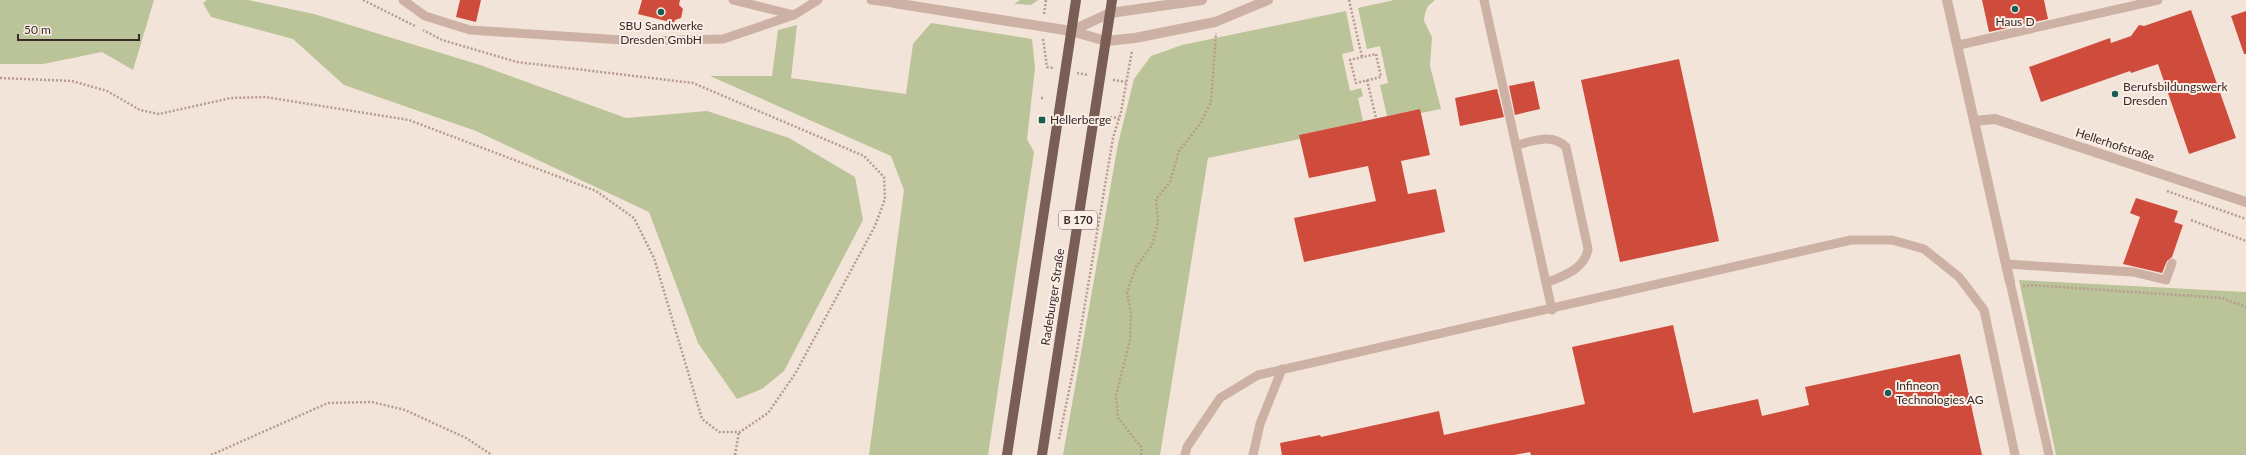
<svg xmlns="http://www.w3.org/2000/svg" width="2246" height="455" font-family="Lato,sans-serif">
	<rect width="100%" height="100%" fill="#f3e4d9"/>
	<!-- green -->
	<g fill="#bbc398">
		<path d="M 0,0 L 154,0 L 133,70 L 102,52 L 43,64 L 0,64 Z"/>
		<path d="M 207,0 L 248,0 L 314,14 L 480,65 L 626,118 L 707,111 L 789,138 L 855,177 L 863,220 L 784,371 L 762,389 L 737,399 L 698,343 L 649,212 L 476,131 L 344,85 L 293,39 L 211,17 L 203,3 Z"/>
		<path d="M 1020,0 L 1038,0 L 1031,5 L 1014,4 Z"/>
		<path d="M 1394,0 L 1435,0 L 1428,6 L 1425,13 L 1424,21 L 1432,37 L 1430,66 L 1441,109 L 1421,113 L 1420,109 L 1387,116 L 1380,85 L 1388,83 L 1380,46 L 1367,49 L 1358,8 Z"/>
		<path d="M 1346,11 L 1354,51 L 1342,54 L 1350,91 L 1361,88 L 1363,96 L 1358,98 L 1363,121 L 1300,135 L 1300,139 L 1208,158 L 1160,455 L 1063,455 L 1118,144 L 1134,79 L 1151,56 L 1182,45 Z"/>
		<path d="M 931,23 L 1032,39 L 1035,68 L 1027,139 L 1034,152 L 988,455 L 869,455 L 904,190 L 891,156 L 710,76 L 772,76 L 778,30 L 797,25 L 791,78 L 906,94 L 913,44 Z"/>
		<path d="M 2019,280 L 2246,292 L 2246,455 L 2056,455 Z"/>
	</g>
	<!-- building -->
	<g fill="#cf4c3c">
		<path d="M 460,0 L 481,0 L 476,22 L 456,17 Z"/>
		<path d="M 642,0 L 680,0 L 679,5 L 683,9 L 681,18 L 675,20 L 674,23 L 638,14 Z"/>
		<path d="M 1982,0 L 2044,0 L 2048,19 L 1989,32 Z"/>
		<path d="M 2191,10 L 2236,138 L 2189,154 L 2158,64 L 2131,73 L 2130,71 L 2041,102 L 2029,67 L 2110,38 L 2111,43 L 2131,36 L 2139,25 L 2144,26 Z"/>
		<path d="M 2246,11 L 2246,54 L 2244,54 L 2231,16 Z"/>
		<path d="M 1679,59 L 1719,241 L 1620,262 L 1581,80 Z"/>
		<path d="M 1534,81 L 1540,109 L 1515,115 L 1509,86 Z"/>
		<path d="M 1497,89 L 1504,117 L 1460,126 L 1455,98 Z"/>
		<path d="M 1420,109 L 1430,155 L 1401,161 L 1408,194 L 1436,189 L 1445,232 L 1304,262 L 1294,218 L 1376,201 L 1368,166 L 1309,178 L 1299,135 Z"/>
		<path d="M 2136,198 L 2178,211 L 2174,222 L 2183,225 L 2172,257 L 2167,261 L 2162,273 L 2123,264 L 2140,217 L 2130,213 Z"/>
		<path d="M 1673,325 L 1693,413 L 1758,399 L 1762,416 L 1809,405 L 1805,387 L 1960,354 L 1982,455 L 1531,455 L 1530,452 L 1514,455 L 1282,455 L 1280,443 L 1320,435 L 1321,437 L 1439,411 L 1444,435 L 1585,404 L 1572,347 Z"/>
	</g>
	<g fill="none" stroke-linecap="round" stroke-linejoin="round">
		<!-- path -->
		<g stroke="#b89b8f" stroke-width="2.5" stroke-dasharray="2 2" stroke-linecap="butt">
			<path d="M 363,0 L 415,26"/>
			<path d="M 1349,0 L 1362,57"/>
			<path d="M 1044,14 L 1046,0"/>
			<path d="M 1043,39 L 1047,67 L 1053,68"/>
			<path d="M 1376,54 L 1381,77 L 1356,83 L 1350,60 Z"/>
			<path d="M 1077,73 L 1088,75"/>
			<path d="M 0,78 L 72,81 L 107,91 L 140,110 L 159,114 L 231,98 L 265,97 L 409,120 L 596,191 L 634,218 L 654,258 L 702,419 L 719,432 L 740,432 L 768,413 L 795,374 L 875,226 L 885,199 L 884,177 L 864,156 L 693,83 L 517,62 L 442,40 L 423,30"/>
			<path d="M 1113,80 L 1126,82"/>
			<path d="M 1367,80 L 1376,118"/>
			<path d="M 1041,98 L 1045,98"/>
			<path d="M 1110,117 L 1119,118"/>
			<path d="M 2167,191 L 2246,219"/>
			<path d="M 2191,220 L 2246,241"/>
			<path d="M 2023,286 L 2030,285 L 2222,298 L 2246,307"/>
			<path d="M 1059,439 L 1076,357 L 1113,138 L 1121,112 L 1132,51"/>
			<path d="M 211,455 L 328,403 L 372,402 L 405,410 L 466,438 L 492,455"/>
			<path d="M 735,455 L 739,432"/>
			<path d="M 1141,455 L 1142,448 L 1118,418 L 1116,395 L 1130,340 L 1131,312 L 1127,292 L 1136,267 L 1152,245 L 1158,222 L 1156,199 L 1170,182 L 1179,151 L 1200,124 L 1211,102 L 1216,33"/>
		</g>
		<!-- service -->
		<g stroke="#ccb1a4" stroke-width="9">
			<path d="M 403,0 L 425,16 L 470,30 L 638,41 L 723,39 L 794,15"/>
			<path d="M 733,0 L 794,15 L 818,0"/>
			<path d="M 871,0 L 894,3"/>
			<path d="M 1484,0 L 1552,310"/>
			<path d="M 1959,45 L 2158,0"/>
			<path d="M 1517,145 C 1534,141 1552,133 1566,147 L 1588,249 C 1585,269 1563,276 1546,283"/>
			<path d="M 2006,264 L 2133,272 L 2166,280 L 2172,263"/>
			<path d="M 2010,282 L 2049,455"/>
			<path d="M 1185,455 L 1187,447 L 1220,398 L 1258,375 L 1851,240 L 1892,240 L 1924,249 L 1959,277 L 1984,310 L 2015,455"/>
			<path d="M 1253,455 L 1260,424 L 1282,369"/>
		</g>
		<!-- minor -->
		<g stroke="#ccb1a4" stroke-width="10">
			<path d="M 1947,0 L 2010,282"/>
			<path d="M 894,3 L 1071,31 L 1106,41 L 1135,38 L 1215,22 L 1268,0"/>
			<path d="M 1071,31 L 1110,13 L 1202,0"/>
			<path d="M 1974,121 L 1995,119 L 2246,202"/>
		</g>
		<!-- primary -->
		<g stroke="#7a5e56" stroke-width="10">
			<path d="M 1007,455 L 1076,0"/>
			<path d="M 1042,455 L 1112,0"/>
		</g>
	</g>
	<!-- markers -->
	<g fill="#195c57" stroke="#fbeee6" stroke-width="1.5">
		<circle cx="2015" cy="9" r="4"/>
		<circle cx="661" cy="12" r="4"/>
		<circle cx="2115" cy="94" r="4"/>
		<rect x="1038" y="116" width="8" height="8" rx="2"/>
		<circle cx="1888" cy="393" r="4"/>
	</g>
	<g text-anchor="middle" stroke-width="4" stroke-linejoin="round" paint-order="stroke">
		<!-- shield labels -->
		<rect fill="#fbeee6" stroke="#726560" stroke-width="1" x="1059" y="211" width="38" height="18" rx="3"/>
		<g font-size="11" font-weight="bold" fill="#372a27">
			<text x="1078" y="224">B 170</text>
		</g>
		<!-- poi labels -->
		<g font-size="12" fill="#372a27" stroke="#fbeee6" text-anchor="start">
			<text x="2015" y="26" text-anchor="middle">Haus D</text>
			<text x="661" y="30" text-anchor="middle">SBU Sandwerke<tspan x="661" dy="14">Dresden GmbH</tspan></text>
			<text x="2123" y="91">Berufsbildungswerk<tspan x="2123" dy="14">Dresden</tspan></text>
			<text x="1050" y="124">Hellerberge</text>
			<text x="1896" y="390">Infineon<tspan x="1896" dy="14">Technologies AG</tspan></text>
		</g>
		<!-- street labels -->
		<g font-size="12" fill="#372a27" stroke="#fbeee6">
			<text transform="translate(2115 145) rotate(18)" y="4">Hellerhofstraße</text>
			<text transform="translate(1053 297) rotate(-81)" y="4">Radeburger Straße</text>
		</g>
	</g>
	<!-- scale -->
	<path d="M18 34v6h121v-6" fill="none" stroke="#372a27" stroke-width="2"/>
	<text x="24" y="34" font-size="12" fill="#372a27" stroke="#fbeee6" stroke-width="3" paint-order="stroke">50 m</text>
</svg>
